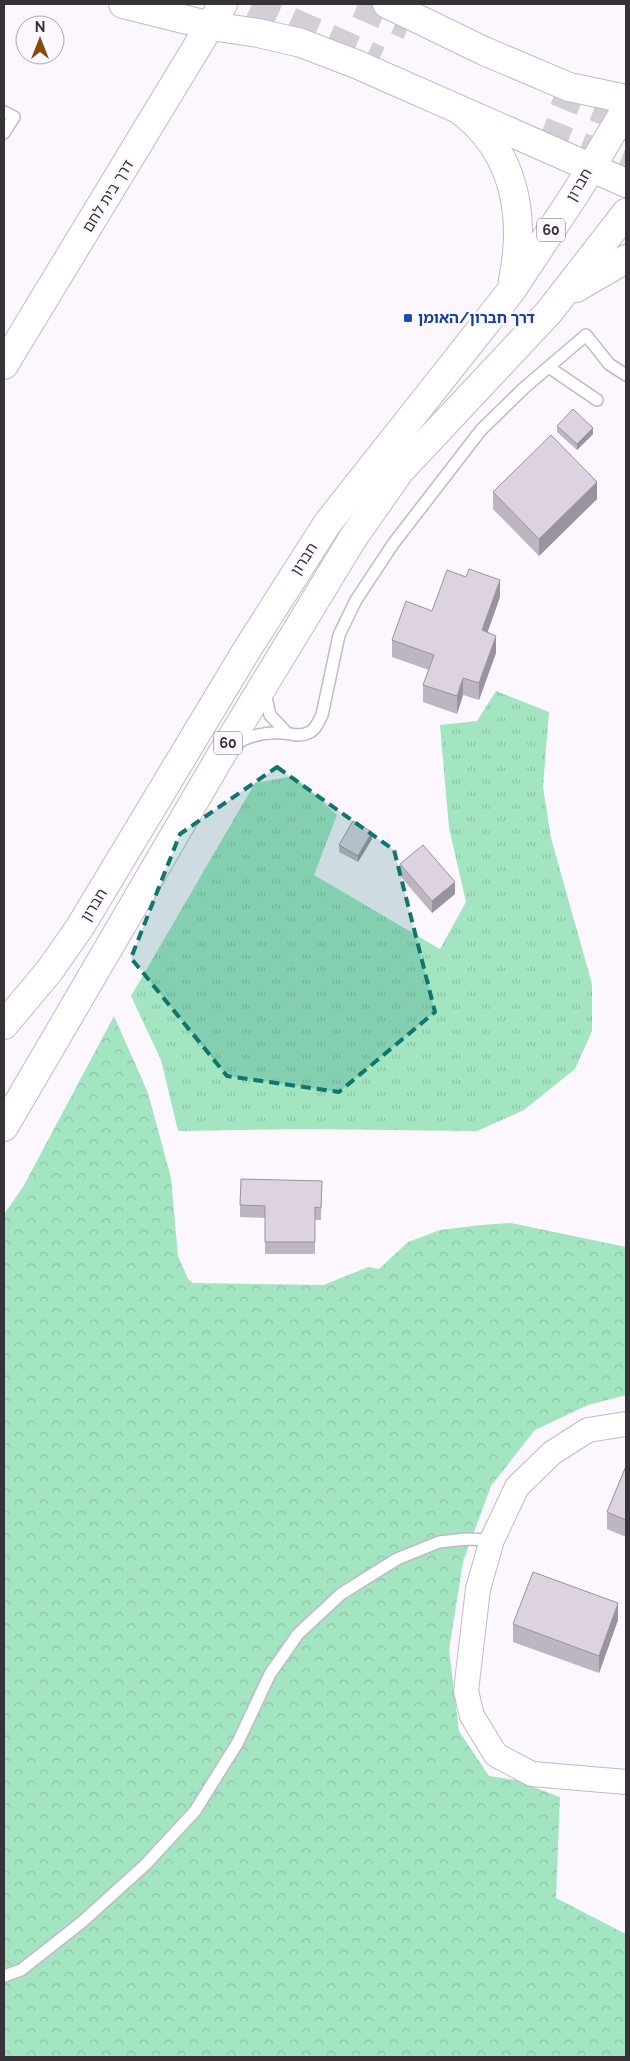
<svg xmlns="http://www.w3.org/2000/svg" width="630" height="2061" font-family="Raleway,'Noto Sans Hebrew',sans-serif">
	<defs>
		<pattern id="grass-tufts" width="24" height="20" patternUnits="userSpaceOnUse" patternTransform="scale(1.25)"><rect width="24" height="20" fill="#a2e5c0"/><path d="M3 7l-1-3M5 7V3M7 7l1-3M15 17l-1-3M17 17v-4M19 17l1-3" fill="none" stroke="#8cc5a6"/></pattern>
		<pattern id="forest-crowns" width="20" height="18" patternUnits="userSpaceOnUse" patternTransform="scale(1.25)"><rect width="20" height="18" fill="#a2e5c0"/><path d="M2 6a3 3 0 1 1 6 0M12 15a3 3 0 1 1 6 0" fill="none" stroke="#8cc5a6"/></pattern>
	</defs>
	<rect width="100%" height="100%" fill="#fcf6fe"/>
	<!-- grass -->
	<path fill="url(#grass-tufts)" d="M 496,691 L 549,712 L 543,787 L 551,838 L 592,984 L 592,1031 L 575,1069 L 524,1110 L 477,1131 L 303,1129 L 178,1131 L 161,1060 L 131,996 L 255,783 L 294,776 L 337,815 L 314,875 L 440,949 L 466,902 L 449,828 L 440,725 L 477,721 Z"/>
	<!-- forest -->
	<path fill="url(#forest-crowns)" d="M 114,1016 L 148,1093 L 171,1178 L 178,1256 L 188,1279 L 193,1283 L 324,1285 L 368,1267 L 379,1269 L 408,1242 L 440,1230 L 481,1225 L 511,1223 L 626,1247 L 626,1395 L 588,1405 L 535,1430 L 491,1486 L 463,1562 L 449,1650 L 459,1731 L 489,1776 L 515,1780 L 560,1797 L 556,1898 L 626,1934 L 626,2057 L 4,2057 L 4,1214 L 23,1187 Z"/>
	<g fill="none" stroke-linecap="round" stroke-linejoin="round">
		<!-- secondary-tunnel -->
		<g stroke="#d4cfd6" stroke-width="28" stroke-dasharray="28 14" stroke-linecap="butt">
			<path d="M 252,4 L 379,60"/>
			<path d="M 358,4 L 409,26"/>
			<path d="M 556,91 L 626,120"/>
			<path d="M 542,131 L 626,164"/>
		</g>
		<!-- lane casing -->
		<g stroke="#c3b8c6" stroke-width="14">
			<g id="lane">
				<path d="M 4,112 L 14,117 L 4,133"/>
				<path d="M 550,368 L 597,400"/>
				<path d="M 265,693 L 270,715 L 287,733"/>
				<path d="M 234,745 C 249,735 266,732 284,733 C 292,734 300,737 308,733 C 316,730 318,722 322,715 L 339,635 L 356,600 L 393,544 L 481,430 L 524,388 L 586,335 L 609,364 L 626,375"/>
				<path d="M 4,1976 L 21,1970 L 82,1922 L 145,1865 L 195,1811 L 238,1742 L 270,1674 L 298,1634 L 341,1594 L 397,1559 L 439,1542 L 466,1539 L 492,1540"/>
			</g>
		</g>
		<!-- street casing -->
		<g stroke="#c3b8c6" stroke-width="26">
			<path id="street" d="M 626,1424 L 588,1430 L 552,1453 L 517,1487 L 492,1540 L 478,1589 L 466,1691 L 472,1716 L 496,1755 L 532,1774 L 626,1782"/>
		</g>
		<!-- secondary casing -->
		<g stroke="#c3b8c6" stroke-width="30">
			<g id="secondary">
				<path d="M 123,4 L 211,26 L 258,33 L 301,43 L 356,64 L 626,183"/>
				<path d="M 387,4 L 484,51 L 569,87 L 626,99"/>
				<path d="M 4,365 L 223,4"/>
			</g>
		</g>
		<!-- highway casing -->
		<g stroke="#c3b8c6" stroke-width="30">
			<g id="highway">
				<path d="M 461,111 C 515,152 526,216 513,280"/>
				<path d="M 576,288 L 626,259"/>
				<path d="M 4,1025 L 50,970 L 80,927 L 248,648 L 327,524 L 511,291 L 577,191 L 626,109"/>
				<path d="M 4,1127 L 223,752 L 353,538 L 400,471 L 549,312 L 626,213"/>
			</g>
		</g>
		<!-- lane -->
		<use href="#lane" stroke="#fff" stroke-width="11"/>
		<!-- street -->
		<use href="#street" stroke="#fff" stroke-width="24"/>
		<!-- secondary -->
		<use href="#secondary" stroke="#fff" stroke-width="28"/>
		<!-- highway -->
		<use href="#highway" stroke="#fff" stroke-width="28"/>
	</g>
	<!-- wall -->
	<g fill="#bdb5c1">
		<path d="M 557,426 L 593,434 L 577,450 L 557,432 Z"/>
		<path d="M 493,492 L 597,499 L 539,556 L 493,509 Z"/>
		<path d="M 500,597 L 487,632 L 496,653 L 479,700 L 463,695 L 457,714 L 423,702 L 423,685 L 429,670 L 392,657 L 392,640 L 432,611 Z"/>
		<path d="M 372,839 L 358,862 L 339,852 L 339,845 Z"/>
		<path d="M 400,864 L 455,894 L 432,913 L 400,876 Z"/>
		<path d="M 322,1181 L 321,1220 L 315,1220 L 315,1254 L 265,1254 L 265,1218 L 240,1217 L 240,1205 Z"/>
		<path d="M 626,1466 L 626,1537 L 607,1529 L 607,1512 Z"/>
		<path d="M 618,1620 L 599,1673 L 513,1642 L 513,1624 Z"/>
	</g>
	<!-- shaded-wall -->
	<g fill="#9a939d">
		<path d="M 593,428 L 593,434 L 577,450 L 577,444 Z"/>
		<path d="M 597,482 L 597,499 L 539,556 L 539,539 Z"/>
		<path d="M 500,580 L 500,597 L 482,648 L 482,630 Z"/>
		<path d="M 496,636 L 496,653 L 479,700 L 479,683 Z"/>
		<path d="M 463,678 L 463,695 L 457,714 L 457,696 Z"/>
		<path d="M 372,832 L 372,839 L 358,862 L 358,856 Z"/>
		<path d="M 455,882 L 455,894 L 432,913 L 432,901 Z"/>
		<path d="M 618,1603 L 618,1620 L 599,1673 L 599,1656 Z"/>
	</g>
	<!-- building -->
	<g fill="#dcd2e0" stroke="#9a939d">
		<path d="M 573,409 L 593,428 L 577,444 L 557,426 Z"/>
		<path d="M 551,435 L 597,482 L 539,539 L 493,492 Z"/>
		<path d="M 469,569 L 500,580 L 482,630 L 496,636 L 479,683 L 463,678 L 457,696 L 423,685 L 434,655 L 392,640 L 406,601 L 432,611 L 447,570 L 466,577 Z"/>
		<path d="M 353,821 L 372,832 L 358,856 L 339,845 Z"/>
		<path d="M 423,845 L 455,882 L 432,901 L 400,864 Z"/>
		<path d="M 241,1179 L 322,1181 L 321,1208 L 315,1207 L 315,1242 L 265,1242 L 265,1206 L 240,1205 Z"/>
		<path d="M 626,1466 L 626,1520 L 607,1512 Z"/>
		<path d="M 533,1572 L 618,1603 L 599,1656 L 513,1624 Z"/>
	</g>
	<!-- marked area -->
	<path fill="#0f766e" fill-opacity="0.2" stroke="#0f766e" stroke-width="4" stroke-dasharray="10 6" stroke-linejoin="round" d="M 277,767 L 394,850 L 435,1012 L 339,1092 L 227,1076 L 131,958 L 180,834 Z"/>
	<!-- markers -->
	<rect fill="#1a4fb4" stroke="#fcf6fe" stroke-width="2" x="403" y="313" width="10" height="10" rx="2.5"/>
	<g text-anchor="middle" stroke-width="5" stroke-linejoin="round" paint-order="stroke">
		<!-- shield labels -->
		<g fill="#fcf6fe" stroke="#716d73" stroke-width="1">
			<rect x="537" y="218.5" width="28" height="23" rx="4"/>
			<rect x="214" y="731.5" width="28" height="23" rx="4"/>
		</g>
		<g font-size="14" font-weight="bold" fill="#363238">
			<text x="551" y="235">60</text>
			<text x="228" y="748">60</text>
		</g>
		<!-- street labels -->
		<g font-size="15" fill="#363238" stroke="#fcf6fe">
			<text transform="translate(579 185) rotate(-60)" y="5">חברון</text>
			<text transform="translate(108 196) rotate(-58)" y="5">דרך בית לחם</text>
			<text transform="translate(304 559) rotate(-57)" y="5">חברון</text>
			<text transform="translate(94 905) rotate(-58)" y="5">חברון</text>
		</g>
		<!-- transit labels -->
		<g font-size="15" font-weight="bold" fill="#164399" stroke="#fcf6fe" text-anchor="start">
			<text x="418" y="323">דרך חברון/האומן</text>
		</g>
	</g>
	<!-- border -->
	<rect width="630" height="2061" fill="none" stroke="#363238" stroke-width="10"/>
	<!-- north arrow -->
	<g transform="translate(40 40)"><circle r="24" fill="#fcf6fe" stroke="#ada8af"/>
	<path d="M0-4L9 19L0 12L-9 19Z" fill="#874b07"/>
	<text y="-8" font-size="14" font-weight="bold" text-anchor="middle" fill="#363238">N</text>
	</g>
</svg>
